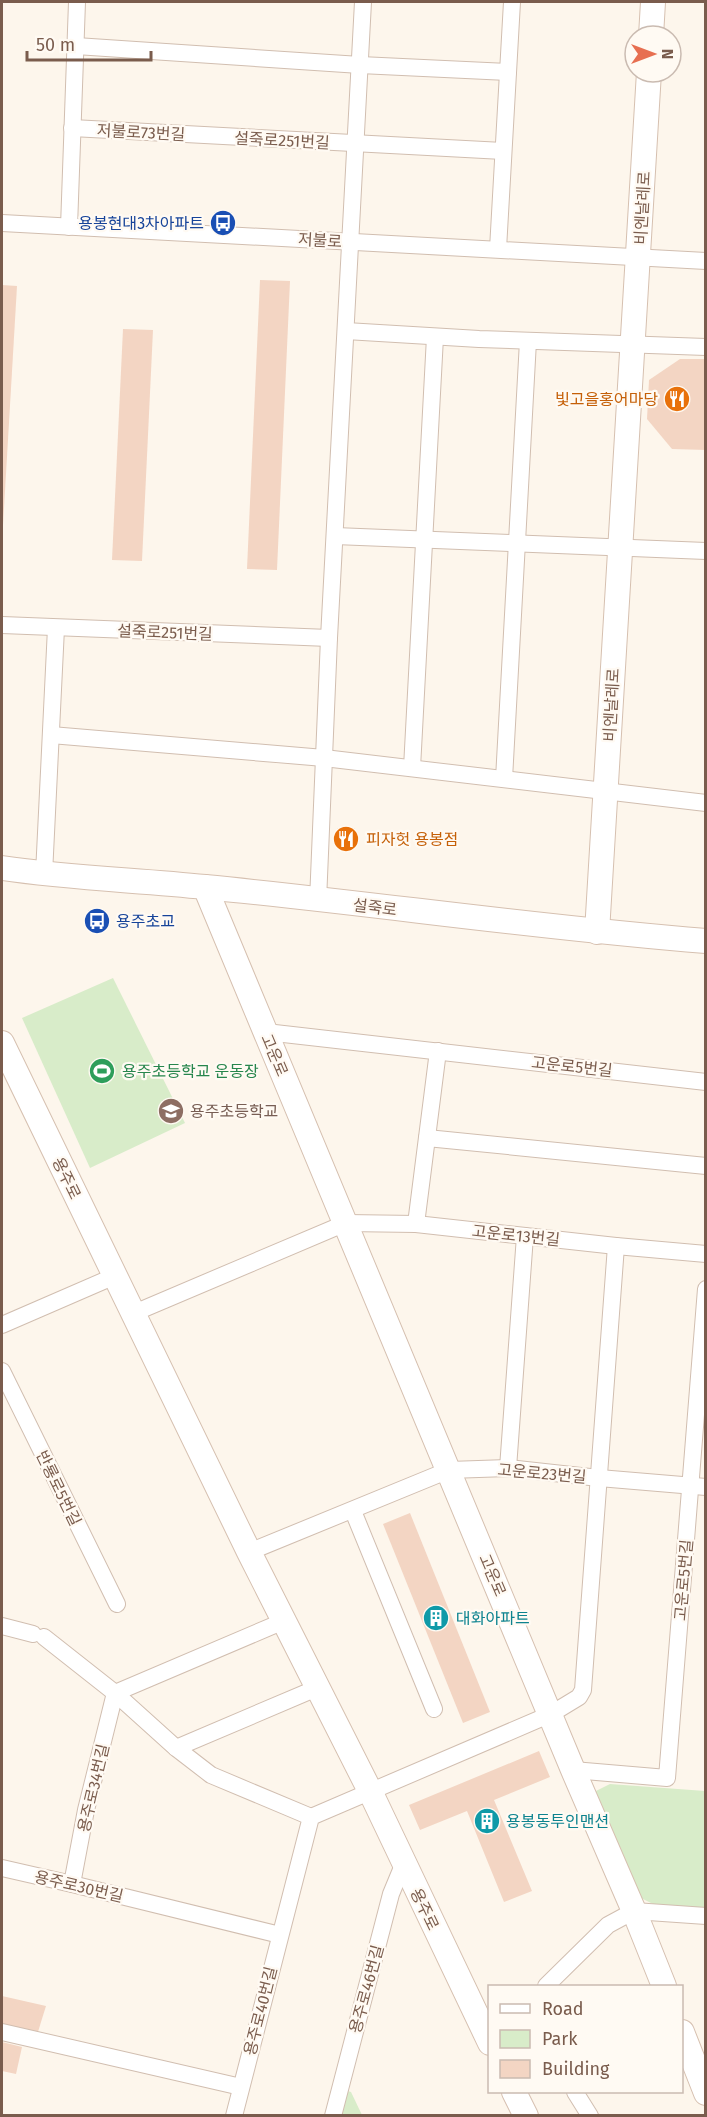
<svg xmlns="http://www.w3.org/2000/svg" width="707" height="2117" font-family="'Fira Sans','Noto Sans KR',sans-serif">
	<rect width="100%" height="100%" fill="#fdf6ec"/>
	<!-- green -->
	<g fill="#d8ecc9">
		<path d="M 113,978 L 185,1123 L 90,1168 L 22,1018 Z"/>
		<path d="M 610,1784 L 705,1791 L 705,1909 L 655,1905 L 635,1895 L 594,1792 Z"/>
		<path d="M 344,2090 L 351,2092 L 362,2115 L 337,2116 Z"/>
	</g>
	<!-- building -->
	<g fill="#f3d5c3">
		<path d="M 260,280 L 290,281 L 277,570 L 247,569 Z"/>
		<path d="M 2,285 L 17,286 L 3,525 L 2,525 Z"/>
		<path d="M 123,329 L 153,330 L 142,561 L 112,560 Z"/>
		<path d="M 680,359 L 706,359 L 706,450 L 672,449 L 647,419 L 649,380 Z"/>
		<path d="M 410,1513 L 490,1712 L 463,1723 L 383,1524 Z"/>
		<path d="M 539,1751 L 550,1777 L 494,1800 L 532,1891 L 504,1902 L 467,1811 L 420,1830 L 409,1805 Z"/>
		<path d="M 2,1996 L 46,2006 L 37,2035 L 2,2028 Z"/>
		<path d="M 2,2042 L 22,2047 L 16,2074 L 2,2071 Z"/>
	</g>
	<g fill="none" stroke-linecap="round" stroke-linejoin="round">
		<!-- street casing -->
		<g stroke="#d1beb0" stroke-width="18">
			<g id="street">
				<path d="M 76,46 L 360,65 L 508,72"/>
				<path d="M 72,128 L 503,151"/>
				<path d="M 2,223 L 706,261"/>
				<path d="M 69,227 L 77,2"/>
				<path d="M 498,249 L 512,2"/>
				<path d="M 346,331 L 479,339 L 706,347"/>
				<path d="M 335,536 L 706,551"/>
				<path d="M 2,625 L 329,638"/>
				<path d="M 51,735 L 324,758 L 706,803"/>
				<path d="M 412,768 L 435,337"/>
				<path d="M 504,779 L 528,341"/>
				<path d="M 44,874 L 56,628"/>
				<path d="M 318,901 L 329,638 L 363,2"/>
				<path d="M 266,1032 L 706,1082"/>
				<path d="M 427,1138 L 706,1166"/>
				<path d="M 416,1224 L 438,1051"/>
				<path d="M 134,1313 L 346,1223 L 416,1224 L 616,1246 L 706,1254"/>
				<path d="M 2,1325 L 115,1276"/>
				<path d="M 2,1371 L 117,1604"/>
				<path d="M 508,1468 L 525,1236"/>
				<path d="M 353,1511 L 434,1709"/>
				<path d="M 249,1552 L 449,1470 L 508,1468 L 599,1478 L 706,1487"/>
				<path d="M 2,1626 L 33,1634"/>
				<path d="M 44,1637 L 115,1693 L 176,1748 L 211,1775 L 311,1817"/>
				<path d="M 115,1693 L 284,1621"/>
				<path d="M 176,1748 L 317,1688"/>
				<path d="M 573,1770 L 667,1778 L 706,1289"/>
				<path d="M 2,1868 L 72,1884 L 280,1935"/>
				<path d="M 72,1884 L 86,1810 L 115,1693"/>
				<path d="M 546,1986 L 608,1925 L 634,1911 L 706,1916"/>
				<path d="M 2,2032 L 241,2087"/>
				<path d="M 575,2092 L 590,2116"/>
				<path d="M 234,2116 L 311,1817 L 551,1714 L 579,1697 L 583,1690 L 616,1246"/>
				<path d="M 333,2116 L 391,1894 L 403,1865"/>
			</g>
		</g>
		<!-- secondary casing -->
		<g stroke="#d6c0b0" stroke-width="26">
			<g id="secondary">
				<path d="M 651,36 L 653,2"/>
				<path d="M 2,868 C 69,878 137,880 205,887 C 372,903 538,928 706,941"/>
				<path d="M 205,887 L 573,1770 L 634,1911 L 664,1986"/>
				<path d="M 597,932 L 649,72"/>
				<path d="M 2,1043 L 249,1552 L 370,1791 L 490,2043"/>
				<path d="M 682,2032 L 706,2093"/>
				<path d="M 514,2092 L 526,2116"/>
			</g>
		</g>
		<!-- street -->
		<use href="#street" stroke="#fff" stroke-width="16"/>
		<!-- secondary -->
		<use href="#secondary" stroke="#fff" stroke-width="24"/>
	</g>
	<!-- icons -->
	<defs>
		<g id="bus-disc" transform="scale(1.35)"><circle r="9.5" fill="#1a4fb4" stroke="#fffaf3"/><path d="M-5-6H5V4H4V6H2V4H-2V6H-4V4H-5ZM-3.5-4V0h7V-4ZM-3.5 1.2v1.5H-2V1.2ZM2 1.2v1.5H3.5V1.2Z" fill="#fff"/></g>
		<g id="restaurant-disc" transform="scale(1.35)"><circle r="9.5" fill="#e8710a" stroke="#fffaf3"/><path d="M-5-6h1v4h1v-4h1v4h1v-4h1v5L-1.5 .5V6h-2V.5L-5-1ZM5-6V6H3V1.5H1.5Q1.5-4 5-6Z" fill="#fff"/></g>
		<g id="stadium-disc" transform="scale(1.35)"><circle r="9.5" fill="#2e9e5b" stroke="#fffaf3"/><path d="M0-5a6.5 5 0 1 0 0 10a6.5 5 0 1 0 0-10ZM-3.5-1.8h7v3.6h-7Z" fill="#fff"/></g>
		<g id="school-disc" transform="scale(1.35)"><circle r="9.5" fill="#8d6e63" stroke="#fffaf3"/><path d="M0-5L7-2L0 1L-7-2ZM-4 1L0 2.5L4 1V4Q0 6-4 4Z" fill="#fff"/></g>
		<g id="building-disc" transform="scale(1.35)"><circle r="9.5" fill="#0f9aa8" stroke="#fffaf3"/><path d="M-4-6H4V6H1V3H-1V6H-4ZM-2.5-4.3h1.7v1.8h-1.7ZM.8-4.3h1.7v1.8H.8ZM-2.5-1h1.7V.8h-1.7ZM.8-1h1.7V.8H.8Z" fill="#fff"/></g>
	</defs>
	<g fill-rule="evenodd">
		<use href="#bus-disc" x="223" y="223"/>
		<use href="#restaurant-disc" x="677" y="399"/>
		<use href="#restaurant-disc" x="346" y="839"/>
		<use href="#bus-disc" x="97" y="921"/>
		<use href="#stadium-disc" x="102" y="1071"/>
		<use href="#school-disc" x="171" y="1111"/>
		<use href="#building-disc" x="436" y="1618"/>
		<use href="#building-disc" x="487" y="1821"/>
	</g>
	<g text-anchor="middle" stroke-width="4.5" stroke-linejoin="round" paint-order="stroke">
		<!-- street labels -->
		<g font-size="16" fill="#7a5c4d" stroke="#fffaf3">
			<text transform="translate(141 132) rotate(3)" y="6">저불로73번길</text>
			<text transform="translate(282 140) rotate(3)" y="6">설죽로251번길</text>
			<text transform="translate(642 208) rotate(-87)" y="6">비엔날레로</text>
			<text transform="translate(320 240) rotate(3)" y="6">저불로</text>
			<text transform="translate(165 632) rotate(2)" y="6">설죽로251번길</text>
			<text transform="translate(611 705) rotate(-87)" y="6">비엔날레로</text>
			<text transform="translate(375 907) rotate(7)" y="6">설죽로</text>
			<text transform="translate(275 1055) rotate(67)" y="6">고운로</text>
			<text transform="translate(572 1066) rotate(6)" y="6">고운로5번길</text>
			<text transform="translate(67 1178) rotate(64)" y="6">용주로</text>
			<text transform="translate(516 1235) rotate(6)" y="6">고운로13번길</text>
			<text transform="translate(542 1473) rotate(5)" y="6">고운로23번길</text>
			<text transform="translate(59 1488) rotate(64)" y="6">반룡로5번길</text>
			<text transform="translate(493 1575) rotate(67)" y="6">고운로</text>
			<text transform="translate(683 1580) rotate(-85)" y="6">고운로5번길</text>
			<text transform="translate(93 1788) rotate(-77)" y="6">용주로34번길</text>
			<text transform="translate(79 1886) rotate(13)" y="6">용주로30번길</text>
			<text transform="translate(425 1909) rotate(64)" y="6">용주로</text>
			<text transform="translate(366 1989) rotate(-75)" y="6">용주로46번길</text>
			<text transform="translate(260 2011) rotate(-76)" y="6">용주로40번길</text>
		</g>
		<!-- transit labels -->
		<g font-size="16" fill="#164399" stroke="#fffaf3" text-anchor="end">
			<text x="204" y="229">용봉현대3차아파트</text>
			<text x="116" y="927" text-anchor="start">용주초교</text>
		</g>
		<!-- food labels -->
		<g font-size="16" fill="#c56008" stroke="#fffaf3" text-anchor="end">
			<text x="658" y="405">빛고을홍어마당</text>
			<text x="366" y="845" text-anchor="start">피자헛 용봉점</text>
		</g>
		<!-- leisure labels -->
		<g font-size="16" fill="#27864d" stroke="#fffaf3" text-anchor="start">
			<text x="122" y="1077">용주초등학교 운동장</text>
		</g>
		<!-- education labels -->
		<g font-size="16" fill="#785e54" stroke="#fffaf3" text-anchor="start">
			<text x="190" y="1117">용주초등학교</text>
		</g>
		<!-- culture labels -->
		<g font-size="16" fill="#0d838f" stroke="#fffaf3" text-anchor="start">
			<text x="456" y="1624">대화아파트</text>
			<text x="506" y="1827">용봉동투인맨션</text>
		</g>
	</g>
	<!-- border -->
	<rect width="707" height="2117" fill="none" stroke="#7a5c4d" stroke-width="6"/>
	<!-- legend -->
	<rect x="488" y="1985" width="195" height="108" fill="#fffaf3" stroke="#cabbb1" stroke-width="1.5"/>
	<rect x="500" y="2004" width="30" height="9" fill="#ffffff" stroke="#cabbb1" stroke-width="1.5"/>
	<text x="542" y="2015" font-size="18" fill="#7a5c4d">Road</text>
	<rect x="500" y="2030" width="30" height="18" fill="#d8ecc9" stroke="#cabbb1" stroke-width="1.5"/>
	<text x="542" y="2045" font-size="18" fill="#7a5c4d">Park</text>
	<rect x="500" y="2060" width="30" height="18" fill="#f3d5c3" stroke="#cabbb1" stroke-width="1.5"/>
	<text x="542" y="2075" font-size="18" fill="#7a5c4d">Building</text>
	<!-- north arrow -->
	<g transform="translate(653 54) rotate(90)"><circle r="28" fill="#fffaf3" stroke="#cabbb1" stroke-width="1.5"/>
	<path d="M0-4.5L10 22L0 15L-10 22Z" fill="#e76f51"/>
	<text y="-9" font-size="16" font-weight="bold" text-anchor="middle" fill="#7a5c4d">N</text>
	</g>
	<!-- scale -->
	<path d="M27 51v9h124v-9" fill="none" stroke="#7a5c4d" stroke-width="3"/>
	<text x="36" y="51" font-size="18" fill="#7a5c4d" stroke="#fffaf3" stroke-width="4.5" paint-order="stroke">50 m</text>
</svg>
